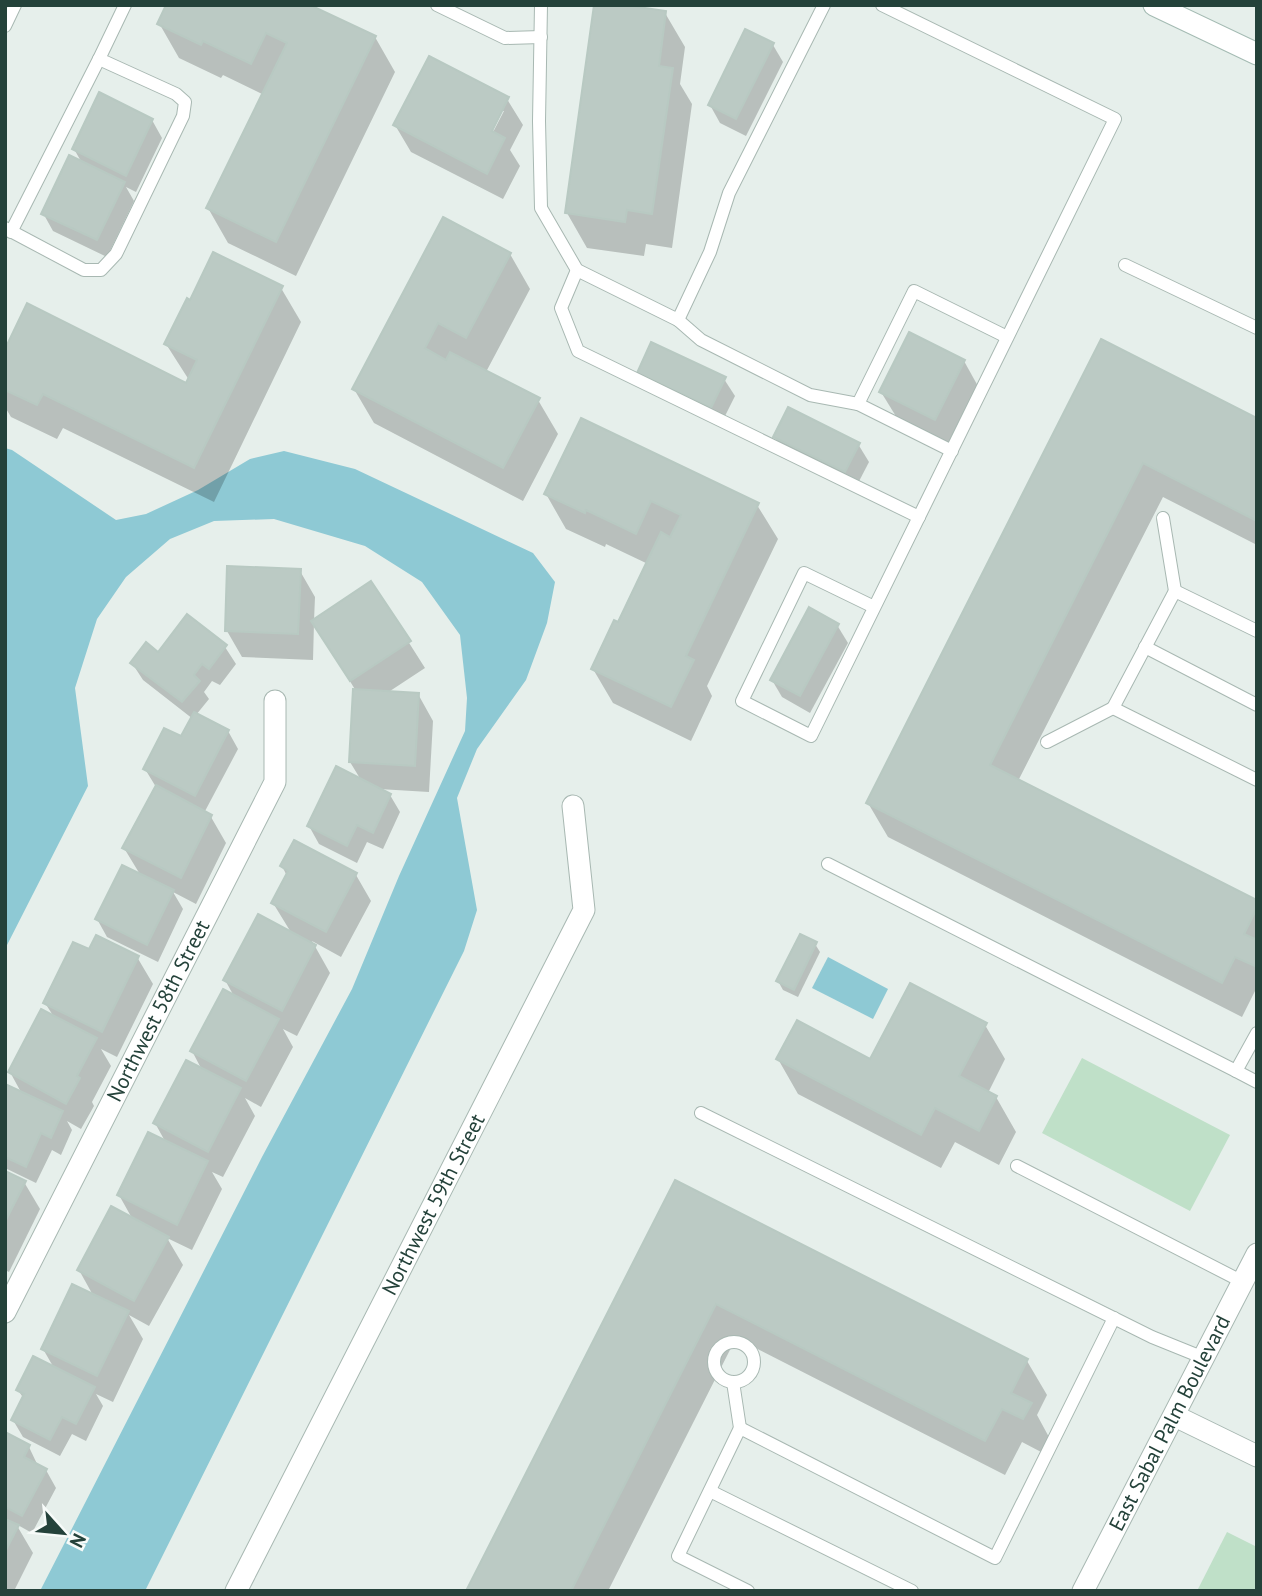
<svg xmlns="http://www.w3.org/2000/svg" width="1262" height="1596" font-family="'PT Sans',sans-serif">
	<rect width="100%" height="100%" fill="#e6efeb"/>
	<!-- green -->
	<g fill="#bfe0c8">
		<path d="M 1082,1058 L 1230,1135 L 1190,1211 L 1042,1133 Z"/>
		<path d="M 1227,1532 L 1257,1547 L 1257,1591 L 1197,1591 Z"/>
	</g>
	<!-- water -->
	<g fill="#8ec9d4">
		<path d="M 5,448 L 12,450 L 116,520 L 146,514 L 198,490 L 250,459 L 284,451 L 355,469 L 533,553 L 555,582 L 547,623 L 526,680 L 477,749 L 457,798 L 477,910 L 464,951 L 145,1591 L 40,1591 L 262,1157 L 352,989 L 399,876 L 465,731 L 467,698 L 460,635 L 422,582 L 365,546 L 274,519 L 214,521 L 170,539 L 126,577 L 97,619 L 75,688 L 88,786 L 5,949 Z"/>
		<path d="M 828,957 L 888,989 L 873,1019 L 812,988 Z"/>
	</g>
	<!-- shadow -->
	<g fill="#0003" fill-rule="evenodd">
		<path d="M 665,13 L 685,47 L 680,84 L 692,104 L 672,248 L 646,244 L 644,256 L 587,248 L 567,213 Z"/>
		<path d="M 159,23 L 375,37 L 395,72 L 296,276 L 228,243 L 208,208 L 264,95 L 223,75 L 221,78 L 179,58 Z"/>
		<path d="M 773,45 L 783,62 L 746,136 L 720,123 L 710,105 Z"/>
		<path d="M 507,99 L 523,125 L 510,150 L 520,166 L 503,199 L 411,152 L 395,125 ZM 500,111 L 504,111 L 489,140 L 486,138 Z"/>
		<path d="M 152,120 L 162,138 L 136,192 L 126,187 L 134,201 L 107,257 L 53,231 L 43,213 L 82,163 L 74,149 Z"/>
		<path d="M 510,254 L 530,289 L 486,372 L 538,400 L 558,434 L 523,501 L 374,423 L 354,389 Z"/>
		<path d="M 281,288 L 301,322 L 214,502 L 63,428 L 57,439 L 11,417 L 5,407 L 5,352 L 187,385 L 189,380 L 166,344 Z"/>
		<path d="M 1102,341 L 1257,420 L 1257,545 L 1163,497 L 1018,781 L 1257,902 L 1257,992 L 1255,991 L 1242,1017 L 888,837 L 868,803 Z"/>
		<path d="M 964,361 L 979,388 L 950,445 L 897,418 L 881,392 Z"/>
		<path d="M 639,373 L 724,379 L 735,396 L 721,424 L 650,391 Z"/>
		<path d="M 775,437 L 858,444 L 869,462 L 855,489 L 785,454 Z"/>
		<path d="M 546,494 L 757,505 L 778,539 L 707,686 L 712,696 L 691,741 L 613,703 L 593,669 L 619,625 L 648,564 L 606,544 L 605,547 L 566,529 Z"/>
		<path d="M 300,571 L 315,597 L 314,621 L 371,583 L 425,668 L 387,693 L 418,694 L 433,721 L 429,792 L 379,789 L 390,795 L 400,812 L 383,849 L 367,842 L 357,863 L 319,844 L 309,826 L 361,780 L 350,762 L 356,691 L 314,623 L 313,660 L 242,657 L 227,631 Z"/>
		<path d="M 837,625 L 848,643 L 810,713 L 782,697 L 772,680 Z"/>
		<path d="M 225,647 L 236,664 L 220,685 L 212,681 L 204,692 L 209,699 L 196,715 L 228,731 L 238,749 L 204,813 L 211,817 L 226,843 L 196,904 L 173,892 L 183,909 L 158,962 L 107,937 L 97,919 L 141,876 L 124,848 L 156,787 L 145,769 L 182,739 L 193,719 L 143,680 L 132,663 L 158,654 Z"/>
		<path d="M 282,866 L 356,875 L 371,901 L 341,957 L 312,941 L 330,973 L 297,1036 L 283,1029 L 293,1047 L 261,1107 L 245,1098 L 255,1116 L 223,1177 L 212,1172 L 222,1189 L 192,1250 L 167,1238 L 183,1265 L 149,1326 L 129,1315 L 143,1339 L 113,1402 L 96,1394 L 103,1406 L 86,1441 L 72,1434 L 60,1456 L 23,1437 L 13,1420 L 24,1399 L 18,1390 L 54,1368 L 43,1349 L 94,1297 L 79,1270 L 133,1220 L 119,1195 L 166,1143 L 155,1123 L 202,1070 L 192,1051 L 235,998 L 225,980 L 292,934 L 273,903 L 287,876 Z"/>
		<path d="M 815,944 L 820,952 L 798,997 L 783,990 L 778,981 Z"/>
		<path d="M 90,952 L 137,957 L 153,984 L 117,1057 L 101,1049 L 111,1066 L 92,1102 L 94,1106 L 81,1129 L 67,1121 L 72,1130 L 61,1155 L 52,1150 L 36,1183 L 5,1168 L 5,1086 L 22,1094 L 10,1072 L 54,1017 L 45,1003 Z"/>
		<path d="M 985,1025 L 1005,1059 L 988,1093 L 996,1097 L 1016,1132 L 999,1165 L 955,1142 L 941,1168 L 798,1094 L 778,1059 L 871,1061 Z"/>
		<path d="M 5,1173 L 24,1182 L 40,1209 L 9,1272 L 5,1270 Z"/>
		<path d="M 675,1182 L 1027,1361 L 1047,1395 L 1037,1415 L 1050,1439 L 1043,1453 L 1022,1442 L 1005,1475 L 736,1338 L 608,1591 L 468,1591 Z"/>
		<path d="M 5,1434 L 29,1447 L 38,1466 L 46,1470 L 56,1488 L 32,1533 L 16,1524 L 33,1553 L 14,1591 L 5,1591 Z"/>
	</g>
	<!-- building -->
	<g fill="#bbcac4" stroke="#b8c9c2" stroke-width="2">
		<path d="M 166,5 L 310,5 L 376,36 L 276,242 L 206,208 L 287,43 L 266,33 L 251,64 L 203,41 L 201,45 L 157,24 Z"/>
		<path d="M 594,5 L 625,5 L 666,11 L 659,66 L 673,68 L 652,214 L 627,210 L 625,222 L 565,213 Z"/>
		<path d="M 745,29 L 774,43 L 736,119 L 708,105 Z"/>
		<path d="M 429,56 L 509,97 L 492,131 L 505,138 L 487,174 L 393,125 Z"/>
		<path d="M 99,92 L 153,119 L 126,176 L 72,149 Z"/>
		<path d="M 69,155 L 125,182 L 97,240 L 41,214 Z"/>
		<path d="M 443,217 L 511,253 L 466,338 L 438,323 L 425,348 L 446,360 L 450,352 L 540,398 L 503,468 L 352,389 Z"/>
		<path d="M 213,252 L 283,286 L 194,468 L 43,394 L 37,405 L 5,390 L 5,349 L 27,303 L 186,383 L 197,360 L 164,344 L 187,298 L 190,300 Z"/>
		<path d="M 909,332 L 965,360 L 935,420 L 879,392 Z"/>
		<path d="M 1101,339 L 1257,418 L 1257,521 L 1143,463 L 990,765 L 1257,900 L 1257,908 L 1244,934 L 1257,940 L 1257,967 L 1235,957 L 1222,983 L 866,803 Z"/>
		<path d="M 651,342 L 726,377 L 711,408 L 637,373 Z"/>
		<path d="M 788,407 L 860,443 L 845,472 L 773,437 Z"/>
		<path d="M 581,418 L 759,503 L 686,656 L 694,660 L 671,707 L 591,669 L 614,620 L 618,622 L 661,532 L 670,537 L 681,515 L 651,501 L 636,534 L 586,510 L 585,513 L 544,494 Z"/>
		<path d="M 227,566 L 301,569 L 298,634 L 225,631 Z"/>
		<path d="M 371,581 L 411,641 L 350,681 L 311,621 Z"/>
		<path d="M 809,607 L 839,624 L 800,696 L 770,680 Z"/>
		<path d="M 187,614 L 227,645 L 209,669 L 202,664 L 194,675 L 200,681 L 182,702 L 130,663 L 146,642 L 158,652 Z"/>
		<path d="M 353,689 L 419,693 L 415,766 L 349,762 Z"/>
		<path d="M 194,712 L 229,730 L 195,796 L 143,769 L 164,728 L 181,736 Z"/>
		<path d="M 336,766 L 391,794 L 373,833 L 357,825 L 347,846 L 307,826 Z"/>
		<path d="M 156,785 L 212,815 L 181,878 L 122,848 Z"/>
		<path d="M 294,840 L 357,873 L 326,932 L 271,903 L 288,871 L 280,866 Z"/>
		<path d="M 122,865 L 174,890 L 147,945 L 95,919 Z"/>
		<path d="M 258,914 L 316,945 L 282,1011 L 223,980 Z"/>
		<path d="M 800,934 L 817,942 L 794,990 L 776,981 Z"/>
		<path d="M 96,935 L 139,956 L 102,1032 L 43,1003 L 73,942 L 89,949 Z"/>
		<path d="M 910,983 L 987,1023 L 959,1076 L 997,1096 L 979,1131 L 935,1108 L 921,1135 L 776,1059 L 797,1020 L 870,1059 Z"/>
		<path d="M 223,989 L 279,1019 L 246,1081 L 190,1051 Z"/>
		<path d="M 41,1009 L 97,1038 L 77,1076 L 80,1078 L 66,1104 L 8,1072 Z"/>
		<path d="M 186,1060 L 241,1088 L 208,1152 L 153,1123 Z"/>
		<path d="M 5,1084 L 63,1111 L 51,1138 L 41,1133 L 26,1167 L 5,1157 Z"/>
		<path d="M 148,1132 L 208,1161 L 177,1225 L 117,1195 Z"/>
		<path d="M 5,1171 L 26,1181 L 5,1222 Z"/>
		<path d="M 675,1180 L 1028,1359 L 1011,1393 L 1032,1403 L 1023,1419 L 1002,1409 L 985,1441 L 716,1304 L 571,1591 L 466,1591 Z"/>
		<path d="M 111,1206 L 169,1237 L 134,1301 L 77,1270 Z"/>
		<path d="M 72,1284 L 129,1311 L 97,1376 L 41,1349 Z"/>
		<path d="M 33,1356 L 95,1387 L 76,1424 L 62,1417 L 50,1440 L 11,1420 L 24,1394 L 16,1390 Z"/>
		<path d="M 5,1432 L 30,1445 L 24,1457 L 47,1469 L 22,1516 L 5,1507 Z"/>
		<path d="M 5,1519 L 19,1525 L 5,1552 Z"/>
	</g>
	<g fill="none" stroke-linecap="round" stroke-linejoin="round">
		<!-- lane casing -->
		<g stroke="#a8b8b2" stroke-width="14">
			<g id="lane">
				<path d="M 437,5 L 505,38 L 541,37"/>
				<path d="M 541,5 L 539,121 L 541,208 L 577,270 L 678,320 L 710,252 L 729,193 L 824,5"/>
				<path d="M 5,26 L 15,5"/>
				<path d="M 5,228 L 84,270 L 101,270 L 116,254 L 183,116 L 185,102 L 176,94 L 99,59 L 125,5"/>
				<path d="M 11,232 L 99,59"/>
				<path d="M 1125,265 L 1257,328"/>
				<path d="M 577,270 L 561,308 L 578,351 L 919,517"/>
				<path d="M 678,320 L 701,340 L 810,395 L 858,404"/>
				<path d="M 952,451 L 858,404 L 914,291 L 1007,337"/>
				<path d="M 1163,518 L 1175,591"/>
				<path d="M 874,607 L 804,573 L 742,701 L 811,736 L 1115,119 L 882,5"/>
				<path d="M 1257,631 L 1175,591 L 1113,708 L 1257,780"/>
				<path d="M 1145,647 L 1257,705"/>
				<path d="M 1047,742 L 1113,708"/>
				<path d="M 828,864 L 1236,1071"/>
				<path d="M 1257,1033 L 1236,1071 L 1257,1082"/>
				<path d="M 701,1113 L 1152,1337 L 1204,1358"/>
				<path d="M 1017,1166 L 1243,1282"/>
				<circle cx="734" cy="1362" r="20"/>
				<path d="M 733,1382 L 740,1428"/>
				<path d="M 710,1491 L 912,1591"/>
				<path d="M 748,1591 L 678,1556 L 740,1428 L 995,1558 L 1114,1318"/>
			</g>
		</g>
		<!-- street casing -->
		<g stroke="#a8b8b2" stroke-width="23">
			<g id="street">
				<path id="s1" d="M 5,1312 L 275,782 L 275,701"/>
				<path d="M 1175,1416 L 1257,1456"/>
				<path id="s2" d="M 236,1591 L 584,910 L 573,806"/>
				<path id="s3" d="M 1083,1591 L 1257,1254"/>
			</g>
		</g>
		<!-- secondary casing -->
		<g stroke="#a4bbb3" stroke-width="23">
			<path id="secondary" d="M 1154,5 L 1257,54"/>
		</g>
		<!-- lane -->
		<use href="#lane" stroke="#fff" stroke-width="12"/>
		<!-- street -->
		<use href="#street" stroke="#fff" stroke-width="21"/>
		<!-- secondary -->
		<use href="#secondary" stroke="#fff" stroke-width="21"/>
	</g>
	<g text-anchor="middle" stroke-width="5" stroke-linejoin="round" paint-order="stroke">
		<!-- street labels -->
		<g font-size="21" fill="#24423a" stroke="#f7fbf9">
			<text dy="7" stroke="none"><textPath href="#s1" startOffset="338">Northwest 58th Street</textPath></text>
			<text dy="7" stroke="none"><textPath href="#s2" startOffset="434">Northwest 59th Street</textPath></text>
			<text dy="7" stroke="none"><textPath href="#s3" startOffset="189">East Sabal Palm Boulevard</textPath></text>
		</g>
	</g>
	<!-- border -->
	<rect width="1262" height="1596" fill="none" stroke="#24423a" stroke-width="14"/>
	<!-- north arrow -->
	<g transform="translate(63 1533) rotate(117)" stroke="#f7fbf9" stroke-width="5" paint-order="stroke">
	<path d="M0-5L12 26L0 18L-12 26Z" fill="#24423a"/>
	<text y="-10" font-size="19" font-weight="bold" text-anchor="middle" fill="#24423a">N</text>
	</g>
</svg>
